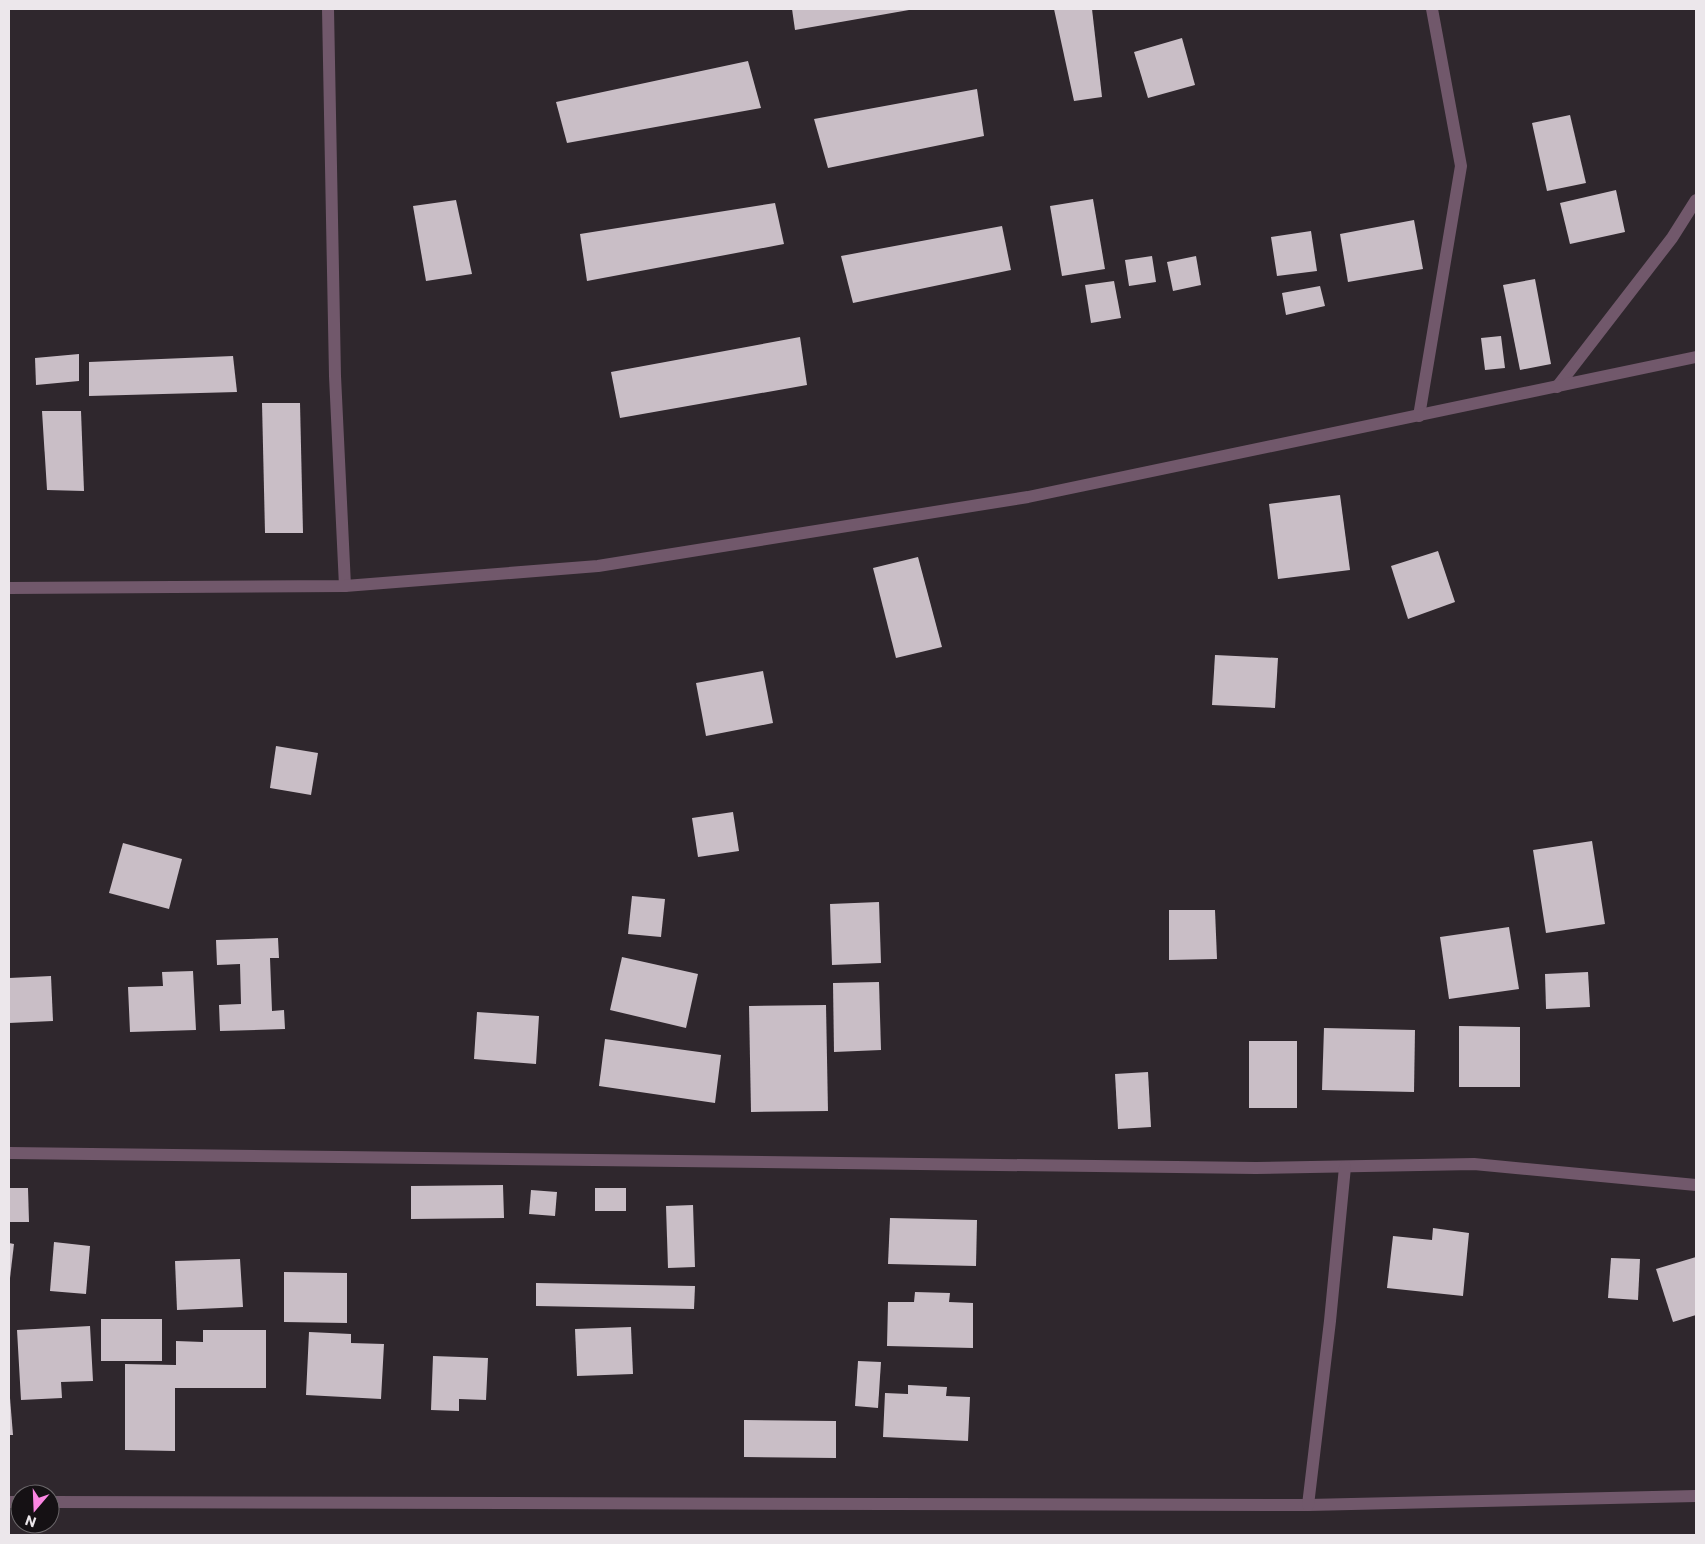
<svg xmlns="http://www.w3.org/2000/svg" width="1705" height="1544" font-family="Commissioner,sans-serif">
	<rect width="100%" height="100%" fill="#2f272d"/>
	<!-- building -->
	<g fill="#c9bec6">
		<path d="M 792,9 L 908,9 L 909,10 L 795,30 Z"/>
		<path d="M 1054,9 L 1092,9 L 1102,97 L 1074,101 Z"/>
		<path d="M 1182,38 L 1195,85 L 1148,98 L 1134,52 Z"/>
		<path d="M 748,61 L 761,108 L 567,143 L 556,102 Z"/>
		<path d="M 977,89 L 984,136 L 828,168 L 814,119 Z"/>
		<path d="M 1570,115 L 1586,183 L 1547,191 L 1532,123 Z"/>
		<path d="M 1616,190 L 1625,232 L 1570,244 L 1560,203 Z"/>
		<path d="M 1093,199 L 1105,269 L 1062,276 L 1050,206 Z"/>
		<path d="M 456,200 L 472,274 L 426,281 L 413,206 Z"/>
		<path d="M 775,203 L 784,244 L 587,281 L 580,234 Z"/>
		<path d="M 1414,220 L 1423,269 L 1348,282 L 1340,234 Z"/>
		<path d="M 1002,226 L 1011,270 L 853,303 L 841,256 Z"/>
		<path d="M 1311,231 L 1317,271 L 1277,276 L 1271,237 Z"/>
		<path d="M 1152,256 L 1156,282 L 1129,286 L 1125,260 Z"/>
		<path d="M 1196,256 L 1201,285 L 1173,291 L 1167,262 Z"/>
		<path d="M 1535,279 L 1551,364 L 1520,370 L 1503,285 Z"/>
		<path d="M 1114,281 L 1121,318 L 1091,323 L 1085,285 Z"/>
		<path d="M 1320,286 L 1325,306 L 1286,315 L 1282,293 Z"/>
		<path d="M 1501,336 L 1505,368 L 1485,370 L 1481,338 Z"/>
		<path d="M 800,337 L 807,385 L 620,418 L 611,372 Z"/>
		<path d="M 79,354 L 79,381 L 36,385 L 35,358 Z"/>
		<path d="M 233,356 L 237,392 L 89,396 L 89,362 Z"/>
		<path d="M 262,403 L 300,403 L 303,533 L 265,533 Z"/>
		<path d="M 42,411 L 81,411 L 84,491 L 47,490 Z"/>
		<path d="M 1340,495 L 1350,570 L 1278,579 L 1269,504 Z"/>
		<path d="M 1438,551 L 1455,602 L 1408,619 L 1391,566 Z"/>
		<path d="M 918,557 L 942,647 L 896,658 L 873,568 Z"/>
		<path d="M 1215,655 L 1278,658 L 1275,708 L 1212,705 Z"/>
		<path d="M 763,671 L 773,723 L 706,736 L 696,683 Z"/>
		<path d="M 276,746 L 318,753 L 311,795 L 270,788 Z"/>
		<path d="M 733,812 L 739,851 L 698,857 L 692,818 Z"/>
		<path d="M 1592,841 L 1605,924 L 1546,933 L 1533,850 Z"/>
		<path d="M 123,843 L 182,859 L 169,909 L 109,893 Z"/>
		<path d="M 632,896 L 665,899 L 661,937 L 628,934 Z"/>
		<path d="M 879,902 L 881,963 L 832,965 L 830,904 Z"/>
		<path d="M 1169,910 L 1215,910 L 1217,959 L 1169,960 Z"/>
		<path d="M 1509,927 L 1519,989 L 1449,999 L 1440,937 Z"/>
		<path d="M 278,938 L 279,958 L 270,958 L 272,1011 L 284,1010 L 285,1029 L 220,1031 L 219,1005 L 241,1004 L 240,964 L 217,965 L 216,940 Z"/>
		<path d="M 622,957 L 698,974 L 686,1028 L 610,1010 Z"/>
		<path d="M 193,971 L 196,1030 L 130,1032 L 128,987 L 163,986 L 162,972 Z"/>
		<path d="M 1588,972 L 1590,1007 L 1546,1009 L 1545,974 Z"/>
		<path d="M 51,976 L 53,1021 L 9,1023 L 9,978 Z"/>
		<path d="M 879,982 L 881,1050 L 834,1052 L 833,983 Z"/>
		<path d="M 826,1005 L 828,1111 L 751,1112 L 749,1006 Z"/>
		<path d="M 477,1012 L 539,1016 L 536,1064 L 474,1059 Z"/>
		<path d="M 1459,1026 L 1520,1027 L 1520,1087 L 1459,1087 Z"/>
		<path d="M 1324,1028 L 1415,1030 L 1414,1092 L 1322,1090 Z"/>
		<path d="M 605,1039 L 721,1055 L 715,1103 L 599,1086 Z"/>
		<rect x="1249" y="1041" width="48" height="67"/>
		<path d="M 1148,1072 L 1151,1127 L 1118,1129 L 1115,1074 Z"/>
		<path d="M 503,1185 L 504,1218 L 411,1219 L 411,1186 Z"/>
		<path d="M 9,1188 L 28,1188 L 29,1222 L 9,1222 Z"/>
		<rect x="595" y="1188" width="31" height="23"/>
		<path d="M 531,1190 L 557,1192 L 555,1216 L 529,1214 Z"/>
		<path d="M 693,1205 L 695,1267 L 668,1268 L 666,1206 Z"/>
		<path d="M 890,1218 L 977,1220 L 976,1266 L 888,1264 Z"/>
		<path d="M 1433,1228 L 1469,1233 L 1463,1296 L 1387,1288 L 1393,1236 L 1432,1240 Z"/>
		<path d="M 54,1242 L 90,1246 L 86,1294 L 50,1291 Z"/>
		<path d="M 9,1243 L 14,1244 L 10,1278 L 9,1278 Z"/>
		<path d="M 1696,1257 L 1696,1315 L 1673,1322 L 1656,1269 Z"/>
		<path d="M 1611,1258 L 1640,1259 L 1638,1300 L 1608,1298 Z"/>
		<path d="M 240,1259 L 243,1307 L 177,1310 L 175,1261 Z"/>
		<path d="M 284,1272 L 347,1273 L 347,1323 L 284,1322 Z"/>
		<path d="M 536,1283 L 695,1286 L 694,1309 L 536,1306 Z"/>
		<path d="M 915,1292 L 950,1293 L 949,1302 L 973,1303 L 973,1348 L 887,1346 L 888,1302 L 914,1302 Z"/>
		<rect x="101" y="1319" width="61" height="42"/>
		<path d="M 90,1326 L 93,1381 L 61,1382 L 62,1398 L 21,1400 L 17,1330 Z"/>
		<path d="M 631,1327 L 633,1374 L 577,1376 L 575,1329 Z"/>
		<path d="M 203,1330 L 266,1330 L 266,1388 L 175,1388 L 175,1451 L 125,1450 L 125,1364 L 176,1365 L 176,1341 L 203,1342 Z"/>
		<path d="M 309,1332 L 351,1334 L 351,1343 L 384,1344 L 381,1399 L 306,1395 Z"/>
		<path d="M 433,1356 L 488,1358 L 486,1400 L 459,1399 L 459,1411 L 431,1410 Z"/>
		<path d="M 858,1361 L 881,1362 L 878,1408 L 855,1406 Z"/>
		<path d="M 908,1385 L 947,1387 L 946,1396 L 970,1397 L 968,1441 L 883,1437 L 885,1393 L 908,1394 Z"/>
		<path d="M 9,1398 L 10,1398 L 13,1435 L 9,1435 Z"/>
		<path d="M 744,1420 L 836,1421 L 836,1458 L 744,1457 Z"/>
	</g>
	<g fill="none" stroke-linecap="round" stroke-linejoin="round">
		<!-- street -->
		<g stroke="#71586b" stroke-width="12">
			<path d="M 328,9 L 335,376 L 345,586"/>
			<path d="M 1557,387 L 1672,238 L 1696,200"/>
			<path d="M 1419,416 L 1461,166 L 1432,9"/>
			<path d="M 9,588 L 345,586 L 598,566 L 1028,497 L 1696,357"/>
			<path d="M 9,1153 L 1256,1168 L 1474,1164 L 1696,1185"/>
			<path d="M 9,1502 L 20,1502"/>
			<path d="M 50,1502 L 1308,1505 L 1696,1496"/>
			<path d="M 1308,1505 L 1330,1321 L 1345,1167"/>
		</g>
	</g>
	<!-- border -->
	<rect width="1705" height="1544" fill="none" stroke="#ece7eb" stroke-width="20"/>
	<!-- north arrow -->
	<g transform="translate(35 1509) rotate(199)"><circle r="24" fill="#151114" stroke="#6b676a"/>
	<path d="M0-4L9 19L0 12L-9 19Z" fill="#fc86e3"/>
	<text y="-8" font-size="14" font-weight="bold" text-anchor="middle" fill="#ece7eb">N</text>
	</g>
</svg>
